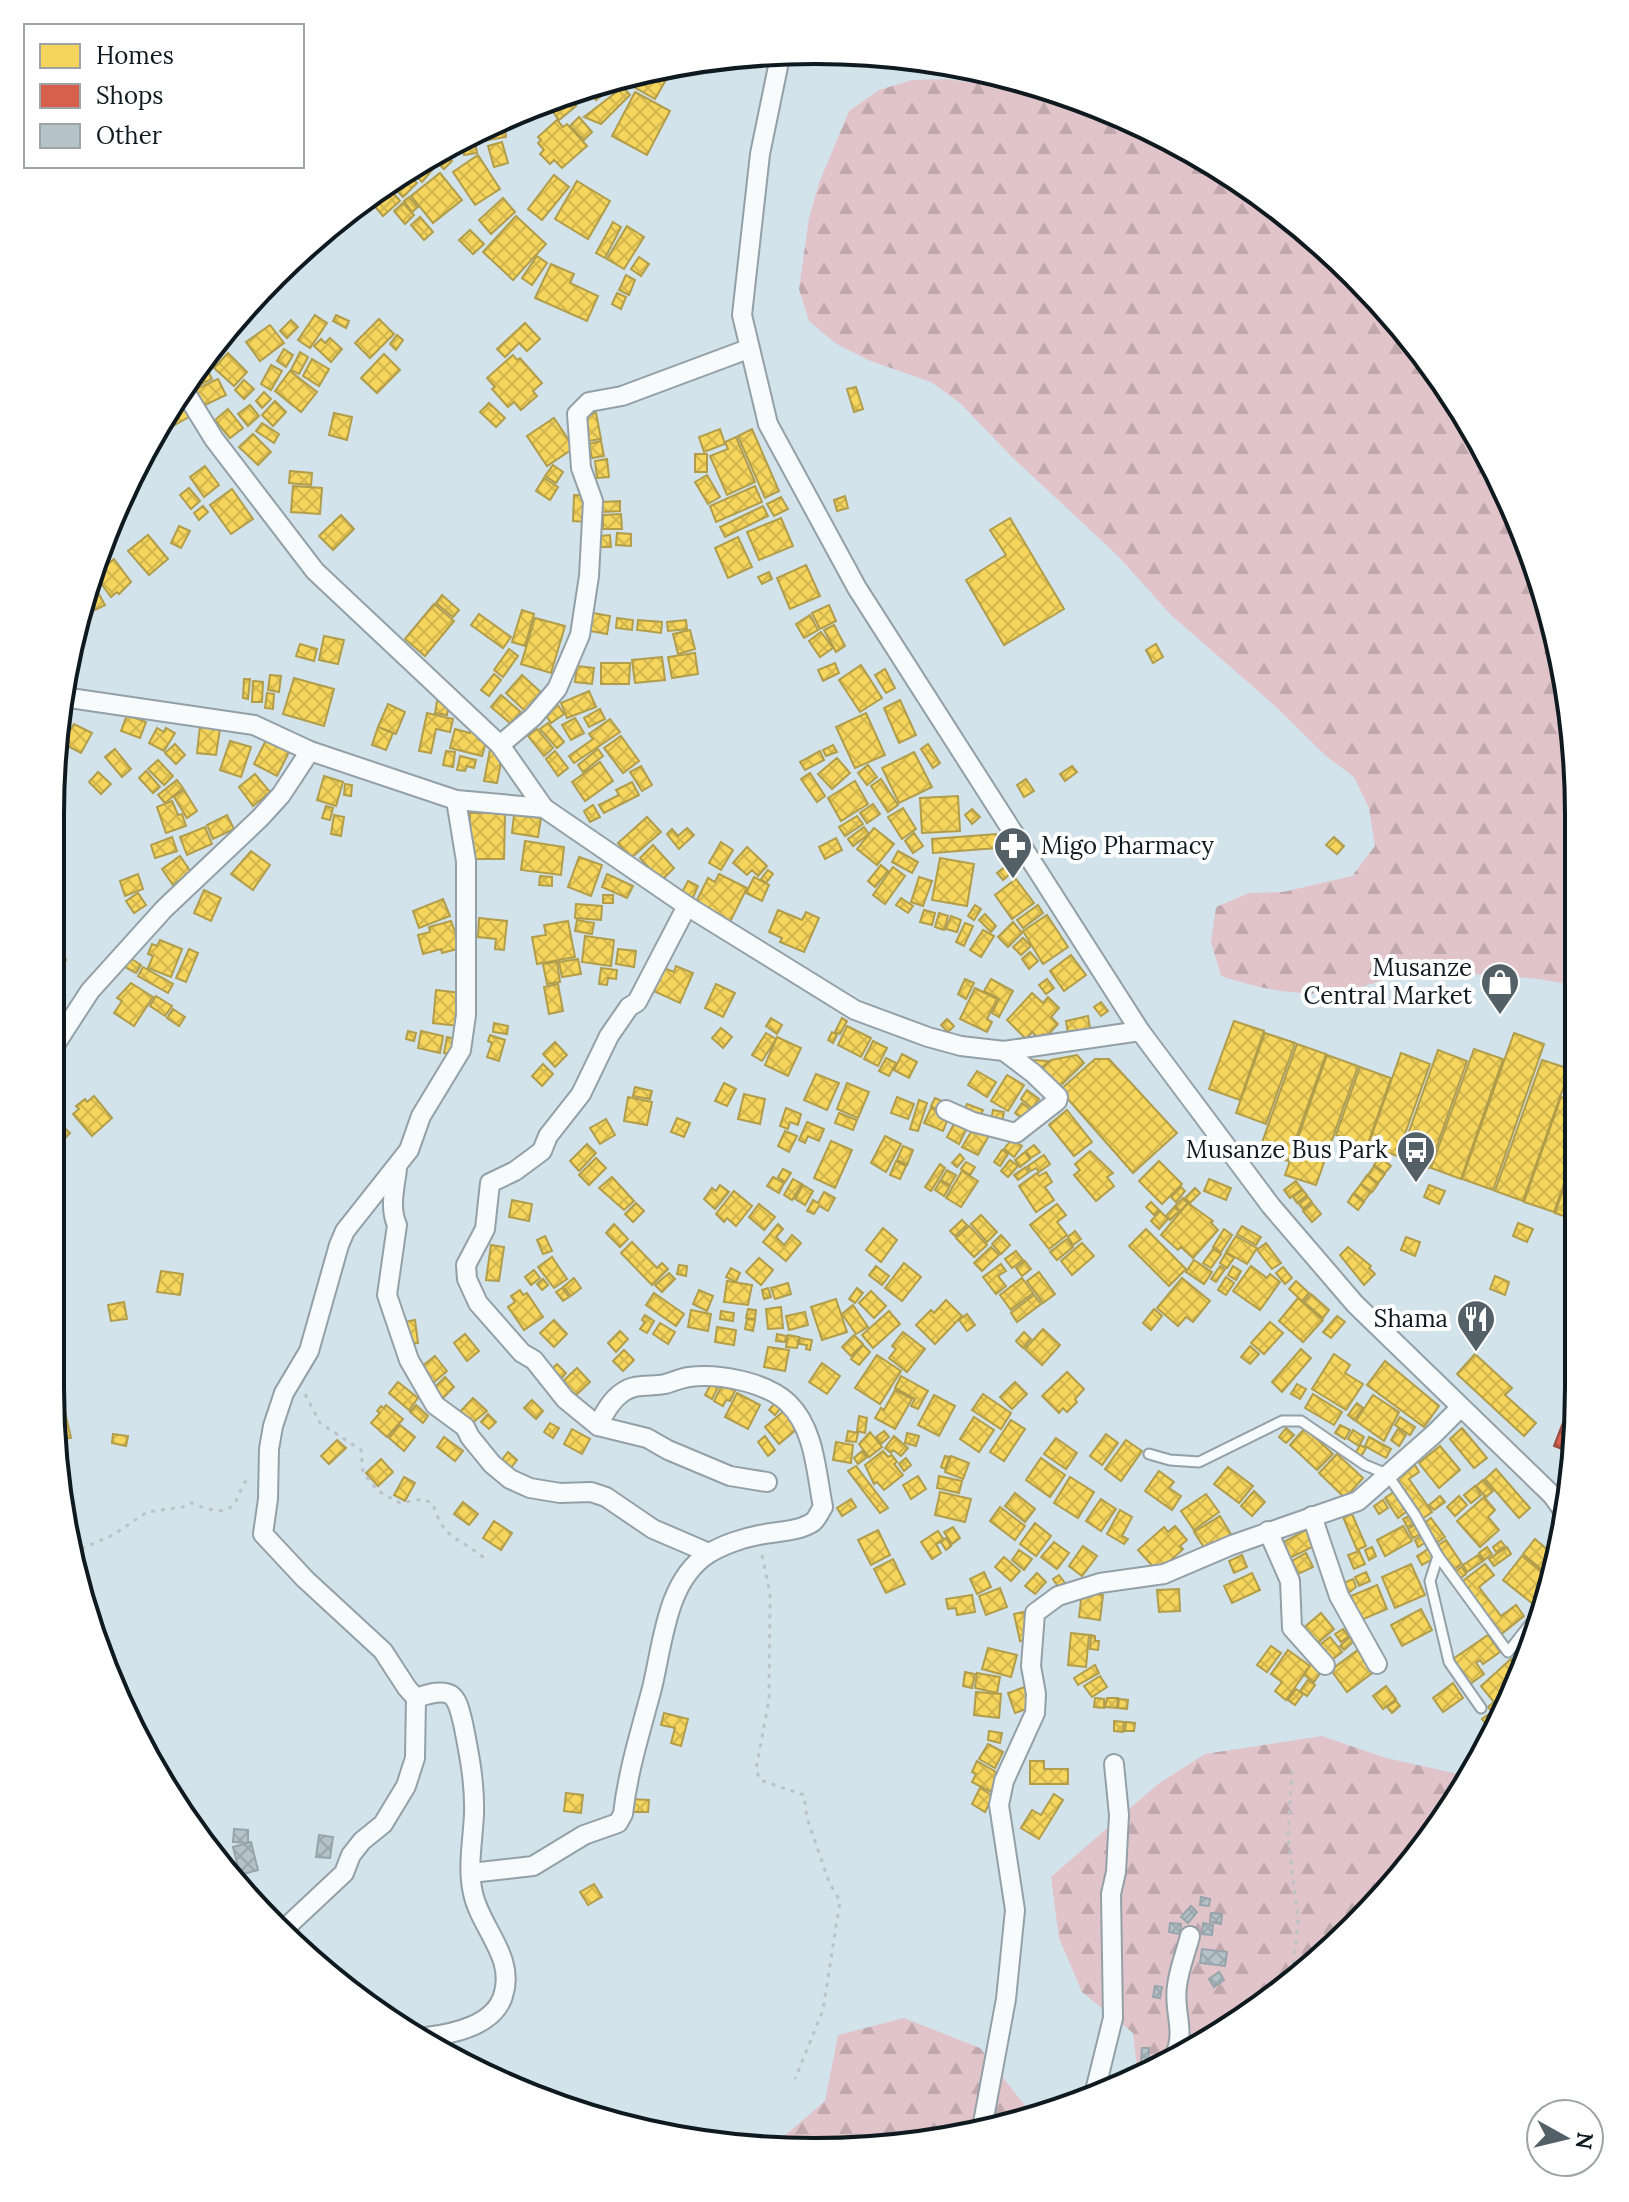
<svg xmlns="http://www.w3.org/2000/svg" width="1629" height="2202" font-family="Lora,serif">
	<defs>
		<pattern id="forest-firs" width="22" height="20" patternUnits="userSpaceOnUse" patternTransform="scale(2)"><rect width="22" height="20" fill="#e1c4ca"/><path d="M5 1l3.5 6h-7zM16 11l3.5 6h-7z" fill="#c0a8ad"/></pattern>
		<pattern id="homes-cross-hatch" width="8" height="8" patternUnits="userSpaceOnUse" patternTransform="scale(2)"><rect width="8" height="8" fill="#f6d55c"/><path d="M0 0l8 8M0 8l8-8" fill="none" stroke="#d2b650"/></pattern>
		<pattern id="shops-cross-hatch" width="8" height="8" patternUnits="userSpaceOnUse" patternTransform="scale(2)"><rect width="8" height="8" fill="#d6604d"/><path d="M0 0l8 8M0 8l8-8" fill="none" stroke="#ac4e40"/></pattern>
		<pattern id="building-cross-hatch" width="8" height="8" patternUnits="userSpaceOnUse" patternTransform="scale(2)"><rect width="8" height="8" fill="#b5c3c9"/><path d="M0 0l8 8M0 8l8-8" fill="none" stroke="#9aa7ac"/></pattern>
	</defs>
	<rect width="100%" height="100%" fill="#d2e3ec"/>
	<!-- forest -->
	<g fill="url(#forest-firs)">
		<path d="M 947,79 L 982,84 L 1015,82 L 1057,90 L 1197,153 L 1319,240 L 1421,349 L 1521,522 L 1572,714 L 1574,986 C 1540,977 1505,976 1470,974 C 1454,973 1437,971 1420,971 C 1398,973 1376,983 1355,989 C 1311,1000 1263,990 1221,976 L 1211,942 L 1216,907 L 1249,893 L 1283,892 L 1352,876 L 1375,846 L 1369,808 L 1354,777 L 1326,756 L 1274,705 L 1171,615 L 1118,556 L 1011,456 L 960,403 L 931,382 L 868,360 L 835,343 L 809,321 L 799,289 L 809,218 L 819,183 L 849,111 L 879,90 L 912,80 Z"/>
		<path d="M 1322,1736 L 1386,1758 L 1472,1777 L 1390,1891 L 1280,1994 L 1138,2076 L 1133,2033 L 1082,1992 L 1059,1938 L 1051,1877 L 1158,1784 L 1205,1754 Z"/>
		<path d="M 904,2018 L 980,2048 L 1030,2112 L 865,2150 L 775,2144 L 825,2101 L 838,2035 Z"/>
	</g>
	<!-- homes -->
	<g fill="url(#homes-cross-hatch)" stroke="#b19d4a" stroke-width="2">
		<path d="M 666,68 L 671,71 L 655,99 L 634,87 L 642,72 Z"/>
		<path d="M 637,73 L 630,86 L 623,83 L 627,74 Z"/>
		<path d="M 602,82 L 608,90 L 596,100 L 586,88 Z"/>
		<path d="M 623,87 L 630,95 L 601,124 L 584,117 Z"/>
		<path d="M 635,92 L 670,111 L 647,155 L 612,136 Z"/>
		<path d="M 570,98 L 576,106 L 559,120 L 553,112 Z"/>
		<path d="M 579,117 L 592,132 L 584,140 L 570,126 Z"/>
		<path d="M 504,119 L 506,137 L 482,141 L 479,128 Z"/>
		<path d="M 557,120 L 563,127 L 567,124 L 587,146 L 562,168 L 554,160 L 550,164 L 540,154 L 544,150 L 538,143 L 541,140 L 538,137 Z"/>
		<path d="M 473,131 L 477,153 L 464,155 L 462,141 L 457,141 Z"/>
		<path d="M 502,142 L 508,163 L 494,167 L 488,146 Z"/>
		<path d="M 441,151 L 452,161 L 444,169 L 431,157 Z"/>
		<path d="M 478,155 L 500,189 L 475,205 L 453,172 Z"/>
		<path d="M 425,161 L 433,169 L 422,182 L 410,170 Z"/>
		<path d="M 406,173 L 417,183 L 403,197 L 392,186 Z"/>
		<path d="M 440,173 L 462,200 L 433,223 L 411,196 Z"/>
		<path d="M 554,175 L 569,187 L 542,220 L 528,209 Z"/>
		<path d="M 577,181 L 610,201 L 588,239 L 555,219 Z"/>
		<path d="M 389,188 L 400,201 L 383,216 L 372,203 Z"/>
		<path d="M 409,197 L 418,207 L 412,212 L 404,201 Z"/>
		<path d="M 503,198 L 515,212 L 491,234 L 479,220 Z"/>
		<path d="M 403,203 L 414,215 L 405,224 L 394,211 Z"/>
		<path d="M 516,216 L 546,244 L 513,280 L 483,252 Z"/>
		<path d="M 420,217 L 433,232 L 424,240 L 411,225 Z"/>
		<path d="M 613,222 L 621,227 L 605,258 L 596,253 Z"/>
		<path d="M 627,226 L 644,237 L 624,269 L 607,259 Z"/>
		<path d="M 470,230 L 484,244 L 473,254 L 459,240 Z"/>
		<path d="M 537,256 L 547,263 L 532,285 L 522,278 Z"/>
		<path d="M 639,257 L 649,264 L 641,276 L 631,269 Z"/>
		<path d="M 551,264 L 574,274 L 570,283 L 598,296 L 587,321 L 535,298 Z"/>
		<path d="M 626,275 L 635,280 L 629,295 L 619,290 Z"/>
		<path d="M 617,293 L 626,297 L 621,309 L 612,304 Z"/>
		<path d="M 315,315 L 327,323 L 310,348 L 298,340 Z"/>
		<path d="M 336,315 L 349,321 L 346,328 L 333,321 Z"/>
		<path d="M 379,319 L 394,334 L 370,358 L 355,343 Z"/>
		<path d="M 291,320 L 298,327 L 287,338 L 280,331 Z"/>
		<path d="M 525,323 L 540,339 L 527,351 L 519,343 L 505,357 L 497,349 Z"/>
		<path d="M 270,325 L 284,343 L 260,361 L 246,342 Z"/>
		<path d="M 397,335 L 403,340 L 396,350 L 390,344 Z"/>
		<path d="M 330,338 L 342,349 L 331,362 L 314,346 L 321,339 L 325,343 Z"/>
		<path d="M 284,349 L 293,355 L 286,367 L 277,361 Z"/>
		<path d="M 300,352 L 308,357 L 299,374 L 291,370 Z"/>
		<path d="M 228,353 L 247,372 L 234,386 L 214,368 Z"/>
		<path d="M 384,354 L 400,370 L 377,393 L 361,378 Z"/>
		<path d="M 513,355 L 517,360 L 520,358 L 542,383 L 533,391 L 537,396 L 521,410 L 514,402 L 508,407 L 492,389 L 495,387 L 487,378 Z"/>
		<path d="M 312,359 L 329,369 L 319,386 L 303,376 Z"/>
		<path d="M 271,365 L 282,371 L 271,390 L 261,384 Z"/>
		<path d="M 207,369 L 212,379 L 191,389 L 187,381 Z"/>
		<path d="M 290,371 L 317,392 L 301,412 L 275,391 Z"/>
		<path d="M 218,379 L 226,395 L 201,407 L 192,391 Z"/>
		<path d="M 244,380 L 254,389 L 244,399 L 235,390 Z"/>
		<path d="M 856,387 L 863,409 L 854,412 L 847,389 Z"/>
		<path d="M 264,392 L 271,399 L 262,408 L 256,401 Z"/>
		<path d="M 178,398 L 189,417 L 166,430 L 163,425 Z"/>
		<path d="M 275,401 L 286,412 L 273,426 L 262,415 Z"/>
		<path d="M 489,403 L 505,418 L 496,427 L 480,412 Z"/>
		<path d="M 250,405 L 259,416 L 248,426 L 238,414 Z"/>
		<path d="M 228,409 L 243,428 L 230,438 L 215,420 Z"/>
		<path d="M 334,413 L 352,417 L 347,440 L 329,435 Z"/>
		<path d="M 596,413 L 601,439 L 588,441 L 584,415 Z"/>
		<path d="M 554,418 L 574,448 L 547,466 L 527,436 Z"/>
		<path d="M 262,423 L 279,434 L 274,443 L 256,431 Z"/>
		<path d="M 720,429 L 725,444 L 704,452 L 699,437 Z"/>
		<path d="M 752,429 L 779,491 L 765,498 L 738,436 Z"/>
		<path d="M 253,434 L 271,452 L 258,465 L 239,447 Z"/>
		<path d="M 736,437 L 755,482 L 727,495 L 710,456 L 728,449 L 725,442 Z"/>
		<path d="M 601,441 L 604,456 L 592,458 L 589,444 Z"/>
		<rect x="695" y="454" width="12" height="18"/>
		<path d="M 607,459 L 609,477 L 597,478 L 595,461 Z"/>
		<path d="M 553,465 L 563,472 L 556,483 L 545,476 Z"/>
		<path d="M 205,466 L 219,485 L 204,497 L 190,477 Z"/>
		<path d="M 290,471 L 312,473 L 311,485 L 289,483 Z"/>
		<path d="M 707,475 L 720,497 L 708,504 L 695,482 Z"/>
		<path d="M 544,478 L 558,487 L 550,500 L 536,491 Z"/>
		<path d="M 293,486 L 322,488 L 320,514 L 291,512 Z"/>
		<path d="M 755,486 L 762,502 L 716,522 L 710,506 Z"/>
		<path d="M 189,488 L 200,501 L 191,509 L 180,495 Z"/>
		<path d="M 232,489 L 253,519 L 231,534 L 210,505 Z"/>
		<path d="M 574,495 L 589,496 L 587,522 L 573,521 Z"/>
		<path d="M 845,496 L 848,508 L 837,511 L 834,500 Z"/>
		<path d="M 781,497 L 788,509 L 774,516 L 767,504 Z"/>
		<path d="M 620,501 L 620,511 L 602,512 L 602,502 Z"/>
		<path d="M 203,506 L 208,512 L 199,520 L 194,513 Z"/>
		<path d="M 763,506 L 768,516 L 725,537 L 720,527 Z"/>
		<path d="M 621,514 L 622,529 L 603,529 L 603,515 Z"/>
		<path d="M 341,515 L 354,529 L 333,550 L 319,536 Z"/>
		<path d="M 781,518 L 793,546 L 759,560 L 747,532 Z"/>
		<path d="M 1010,518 L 1064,609 L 1004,645 L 966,580 L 1006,555 L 990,530 Z"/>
		<path d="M 179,526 L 190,531 L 181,548 L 171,543 Z"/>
		<path d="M 617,533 L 631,534 L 631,546 L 616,545 Z"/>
		<path d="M 148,535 L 168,559 L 149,575 L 128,551 Z"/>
		<path d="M 610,535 L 611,547 L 601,547 L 601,536 Z"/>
		<path d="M 738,537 L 752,567 L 728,578 L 715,548 Z"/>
		<path d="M 114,559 L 131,582 L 119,594 L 117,592 L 111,597 L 95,575 Z"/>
		<path d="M 806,565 L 820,596 L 790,609 L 777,578 Z"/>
		<path d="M 769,572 L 772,579 L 762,584 L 758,577 Z"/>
		<path d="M 92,582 L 105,605 L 95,610 L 86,595 Z"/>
		<path d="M 442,595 L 459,610 L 453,617 L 436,603 Z"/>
		<path d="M 434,604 L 454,621 L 425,656 L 405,639 Z"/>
		<path d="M 829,605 L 836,621 L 820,629 L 812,613 Z"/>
		<path d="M 522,610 L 534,614 L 525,646 L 512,642 Z"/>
		<path d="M 593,613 L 610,616 L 607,634 L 590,631 Z"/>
		<path d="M 479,614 L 511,637 L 503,648 L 471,625 Z"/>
		<path d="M 810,615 L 818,630 L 804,638 L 796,624 Z"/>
		<path d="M 535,618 L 565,626 L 551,673 L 521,664 Z"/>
		<path d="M 617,618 L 633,620 L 632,630 L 616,628 Z"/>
		<path d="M 638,620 L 662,622 L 661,633 L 637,630 Z"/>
		<path d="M 686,620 L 687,629 L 668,631 L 667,622 Z"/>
		<path d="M 834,625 L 845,646 L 836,652 L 824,630 Z"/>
		<path d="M 690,630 L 695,649 L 678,654 L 673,634 Z"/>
		<path d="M 821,632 L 833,648 L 820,657 L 809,641 Z"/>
		<path d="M 324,636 L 344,640 L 338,664 L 319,660 Z"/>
		<path d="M 300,644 L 317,649 L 314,661 L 296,656 Z"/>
		<path d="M 1156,644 L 1163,657 L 1153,663 L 1146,650 Z"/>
		<path d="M 509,649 L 518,656 L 503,677 L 494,670 Z"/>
		<path d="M 695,653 L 698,674 L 672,678 L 668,657 Z"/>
		<path d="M 662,657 L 665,680 L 635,683 L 632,660 Z"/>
		<path d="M 601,663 L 630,663 L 629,684 L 601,684 Z"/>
		<path d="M 835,663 L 839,673 L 823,681 L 818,670 Z"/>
		<path d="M 861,665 L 882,698 L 860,712 L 839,680 Z"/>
		<path d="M 577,666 L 594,668 L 592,684 L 575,682 Z"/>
		<path d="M 885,669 L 895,688 L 886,693 L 875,675 Z"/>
		<path d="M 494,674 L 501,680 L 489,696 L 481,690 Z"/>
		<path d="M 270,675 L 281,676 L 279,692 L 268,690 Z"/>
		<path d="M 522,675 L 544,695 L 527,713 L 506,693 Z"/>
		<path d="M 294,678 L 334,689 L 324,726 L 283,714 Z"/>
		<path d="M 244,679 L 250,679 L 248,699 L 243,698 Z"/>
		<path d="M 253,681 L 263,682 L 262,702 L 252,702 Z"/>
		<path d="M 589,691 L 596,707 L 567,718 L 561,703 Z"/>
		<path d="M 267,693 L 274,694 L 273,709 L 265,708 Z"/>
		<path d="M 501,695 L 521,712 L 511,724 L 491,707 Z"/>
		<path d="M 900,700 L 916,735 L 899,743 L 884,708 Z"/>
		<path d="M 437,701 L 449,704 L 447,715 L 435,713 Z"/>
		<path d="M 388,704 L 405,712 L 396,734 L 378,727 Z"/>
		<path d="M 557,704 L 564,714 L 551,723 L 544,712 Z"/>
		<path d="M 600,709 L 605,719 L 589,727 L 584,718 Z"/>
		<path d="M 427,713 L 453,719 L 450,732 L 436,729 L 431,753 L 419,751 Z"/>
		<path d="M 866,713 L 885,755 L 855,768 L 836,727 Z"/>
		<path d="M 127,715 L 146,722 L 140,738 L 121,731 Z"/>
		<path d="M 575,718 L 584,733 L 571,740 L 562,725 Z"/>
		<path d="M 610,719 L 620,732 L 574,763 L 569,756 L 593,739 L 589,734 Z"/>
		<path d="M 60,723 L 71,729 L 74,724 L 92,733 L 81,753 L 56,740 Z"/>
		<path d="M 548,723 L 564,742 L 557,748 L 540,729 Z"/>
		<path d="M 200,726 L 220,729 L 216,755 L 197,753 Z"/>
		<path d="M 378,727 L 393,733 L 386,750 L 372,745 Z"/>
		<path d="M 157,728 L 164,732 L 166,728 L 175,733 L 164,751 L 149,743 Z"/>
		<path d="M 471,728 L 481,730 L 479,740 L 486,742 L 482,756 L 450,748 L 455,729 L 470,733 Z"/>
		<path d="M 537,729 L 553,748 L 544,756 L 528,736 Z"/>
		<path d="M 621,736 L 639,761 L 623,773 L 604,748 Z"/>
		<path d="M 266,740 L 289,752 L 277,776 L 254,764 Z"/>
		<path d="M 230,741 L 251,747 L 241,777 L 220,770 Z"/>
		<path d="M 175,744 L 185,755 L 176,764 L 165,753 Z"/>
		<path d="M 928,744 L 940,763 L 933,768 L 921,749 Z"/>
		<path d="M 833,745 L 837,752 L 826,756 L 823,750 Z"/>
		<path d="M 115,749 L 131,769 L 122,777 L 105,757 Z"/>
		<path d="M 598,749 L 603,756 L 583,772 L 578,765 Z"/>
		<path d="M 490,750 L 503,752 L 497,783 L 484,781 Z"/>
		<path d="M 446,751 L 455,752 L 453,767 L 443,765 Z"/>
		<path d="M 555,751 L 568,768 L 558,776 L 546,759 Z"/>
		<path d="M 820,751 L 824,760 L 805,770 L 800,762 Z"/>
		<path d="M 914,752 L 932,787 L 899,803 L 882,768 Z"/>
		<path d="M 460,756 L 476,760 L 474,768 L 467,766 L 465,771 L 457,770 Z"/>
		<path d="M 837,758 L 850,773 L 832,789 L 818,774 Z"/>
		<path d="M 158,760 L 173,776 L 164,785 L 148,769 Z"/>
		<path d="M 600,762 L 613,781 L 585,801 L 572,782 Z"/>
		<path d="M 868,765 L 877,777 L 867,785 L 858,773 Z"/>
		<path d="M 641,766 L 652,785 L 642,791 L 630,772 Z"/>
		<path d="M 1072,766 L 1077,772 L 1065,781 L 1060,774 Z"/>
		<path d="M 146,771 L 160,787 L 153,793 L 139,778 Z"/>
		<path d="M 98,772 L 111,784 L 101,794 L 89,782 Z"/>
		<path d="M 810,773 L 825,796 L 817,802 L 801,779 Z"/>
		<path d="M 255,774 L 270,792 L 253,806 L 239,787 Z"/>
		<path d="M 324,776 L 343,782 L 336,806 L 317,800 Z"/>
		<path d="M 881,779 L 898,805 L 888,812 L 871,786 Z"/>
		<path d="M 1026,779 L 1034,791 L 1024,797 L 1017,785 Z"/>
		<path d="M 177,780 L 183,788 L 165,803 L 158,795 Z"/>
		<path d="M 855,781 L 868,804 L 841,821 L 828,798 Z"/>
		<path d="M 632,782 L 639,795 L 604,813 L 599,805 L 619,795 L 616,790 Z"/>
		<path d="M 345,784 L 352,785 L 351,796 L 344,795 Z"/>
		<path d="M 184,790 L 197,811 L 187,818 L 174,797 Z"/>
		<path d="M 958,796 L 960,831 L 922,833 L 920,798 Z"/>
		<path d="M 172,801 L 178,815 L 182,814 L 186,826 L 166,833 L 157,807 Z"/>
		<path d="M 873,804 L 880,814 L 867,823 L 860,813 Z"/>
		<path d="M 593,805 L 600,817 L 590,822 L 584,811 Z"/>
		<path d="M 326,806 L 333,808 L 330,820 L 322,818 Z"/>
		<path d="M 903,808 L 916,829 L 902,839 L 888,817 Z"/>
		<path d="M 972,809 L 980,817 L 972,824 L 965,815 Z"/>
		<path d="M 470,813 L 505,813 L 504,859 L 470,859 Z"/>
		<path d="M 227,815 L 234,829 L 213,839 L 207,825 Z"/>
		<path d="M 334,815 L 344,817 L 341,836 L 331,834 Z"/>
		<path d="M 514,815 L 541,818 L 538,837 L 512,833 Z"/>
		<path d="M 857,816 L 863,824 L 845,836 L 839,827 Z"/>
		<path d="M 647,817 L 661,832 L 631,858 L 618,843 Z"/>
		<path d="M 205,827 L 212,844 L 187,855 L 180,837 Z"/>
		<path d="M 864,827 L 869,834 L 853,846 L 848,839 Z"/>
		<path d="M 687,828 L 694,835 L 679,849 L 667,834 L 672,829 L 678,836 Z"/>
		<path d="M 874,828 L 894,844 L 877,865 L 857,849 Z"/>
		<path d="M 914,833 L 923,846 L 913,853 L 905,841 Z"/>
		<path d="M 996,834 L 997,848 L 933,853 L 932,839 Z"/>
		<path d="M 172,837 L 177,851 L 155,858 L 151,845 Z"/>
		<path d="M 1334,837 L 1344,846 L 1337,854 L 1326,845 Z"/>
		<path d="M 836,838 L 842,850 L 825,859 L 819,847 Z"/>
		<path d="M 525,841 L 564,847 L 561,875 L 521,870 Z"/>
		<path d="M 721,842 L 733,850 L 721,870 L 709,863 Z"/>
		<path d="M 653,845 L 674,868 L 661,881 L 640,858 Z"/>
		<path d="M 747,847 L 767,866 L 758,876 L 752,870 L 747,875 L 733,863 Z"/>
		<path d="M 251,851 L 270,865 L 253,890 L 231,874 Z"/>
		<path d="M 898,851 L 918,862 L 912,873 L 892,862 Z"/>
		<path d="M 180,856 L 191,872 L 173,885 L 162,869 Z"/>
		<path d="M 579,857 L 602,865 L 591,896 L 568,887 Z"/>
		<path d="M 940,858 L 974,864 L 967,906 L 932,900 Z"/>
		<path d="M 1012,861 L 1017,868 L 1003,880 L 997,873 Z"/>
		<path d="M 881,865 L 888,871 L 875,887 L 868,881 Z"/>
		<path d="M 893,867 L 905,876 L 885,904 L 873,895 Z"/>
		<path d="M 768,870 L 773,874 L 766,883 L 761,879 Z"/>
		<path d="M 138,874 L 143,889 L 125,896 L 120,881 Z"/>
		<path d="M 607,874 L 633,886 L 627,898 L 602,887 Z"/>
		<path d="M 719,874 L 747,888 L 730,922 L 695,904 L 708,878 L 715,882 Z"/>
		<path d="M 540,876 L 552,877 L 552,886 L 539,885 Z"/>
		<path d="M 754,877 L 769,885 L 762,901 L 746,893 Z"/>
		<path d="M 919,877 L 932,881 L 923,906 L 911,902 Z"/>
		<path d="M 1016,879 L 1034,903 L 1012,919 L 995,895 Z"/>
		<path d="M 688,881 L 698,886 L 691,902 L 680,896 Z"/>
		<path d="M 204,890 L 221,898 L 211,921 L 194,913 Z"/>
		<path d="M 138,893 L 146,905 L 134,913 L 126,901 Z"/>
		<rect x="603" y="895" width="10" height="8"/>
		<path d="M 901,898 L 913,906 L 908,913 L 896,905 Z"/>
		<path d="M 443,899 L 450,916 L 419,928 L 413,911 Z"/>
		<path d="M 576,904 L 602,906 L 601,920 L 575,918 Z"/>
		<path d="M 975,905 L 981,909 L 974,920 L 968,916 Z"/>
		<path d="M 1038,905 L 1043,913 L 1023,928 L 1017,920 Z"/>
		<path d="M 778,910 L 802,920 L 806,912 L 819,918 L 804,952 L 780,942 L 782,938 L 769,932 Z"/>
		<path d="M 924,910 L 935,913 L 932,925 L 920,922 Z"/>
		<path d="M 939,913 L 948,916 L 944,930 L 935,927 Z"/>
		<path d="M 985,914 L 996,926 L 991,932 L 979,920 Z"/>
		<path d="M 1047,915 L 1068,947 L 1043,964 L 1023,931 Z"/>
		<path d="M 951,916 L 961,920 L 957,932 L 946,929 Z"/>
		<path d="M 479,918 L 507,921 L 504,950 L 495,949 L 496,939 L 478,937 Z"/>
		<path d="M 577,920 L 594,923 L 592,934 L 575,931 Z"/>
		<path d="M 451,921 L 461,948 L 442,953 L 441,949 L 423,954 L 418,935 L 430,932 L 429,927 Z"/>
		<path d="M 568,921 L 575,957 L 537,964 L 532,937 L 546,935 L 544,925 Z"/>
		<path d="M 1013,922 L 1022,933 L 1008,947 L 998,937 Z"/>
		<path d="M 965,923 L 973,926 L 964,946 L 956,942 Z"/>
		<path d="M 983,930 L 994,936 L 981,957 L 970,950 Z"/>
		<path d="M 53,932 L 66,960 L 62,962 L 65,968 L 51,974 L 51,933 Z"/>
		<path d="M 585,936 L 614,940 L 611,966 L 582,962 Z"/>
		<path d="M 1023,938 L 1031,946 L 1021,955 L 1013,947 Z"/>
		<path d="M 160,940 L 182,949 L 171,977 L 148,968 L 153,956 L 148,954 L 152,944 L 157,946 Z"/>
		<path d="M 189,949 L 198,953 L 186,982 L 176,978 Z"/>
		<path d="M 618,949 L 636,951 L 634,967 L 616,964 Z"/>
		<path d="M 1030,952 L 1038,961 L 1029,969 L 1022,959 Z"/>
		<path d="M 1071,955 L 1086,975 L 1064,991 L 1050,971 Z"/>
		<path d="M 130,958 L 141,965 L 136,973 L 125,967 Z"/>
		<path d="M 578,959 L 581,974 L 562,977 L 559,962 Z"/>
		<path d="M 557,962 L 560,982 L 547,984 L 543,964 Z"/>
		<path d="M 656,965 L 674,972 L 676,966 L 693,973 L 680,1003 L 647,988 Z"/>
		<path d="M 143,967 L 173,984 L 168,993 L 138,976 Z"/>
		<path d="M 601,968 L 617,970 L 616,979 L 608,978 L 607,985 L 599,984 Z"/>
		<path d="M 965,979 L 974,983 L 966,999 L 958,994 Z"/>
		<path d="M 991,979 L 1013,991 L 999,1017 L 992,1013 L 999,999 L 984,991 Z"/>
		<path d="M 1047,979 L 1054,988 L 1046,994 L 1039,985 Z"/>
		<path d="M 131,983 L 153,997 L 134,1026 L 114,1013 L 122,1001 L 117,998 Z"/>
		<path d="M 558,984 L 563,1011 L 549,1014 L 544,987 Z"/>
		<path d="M 716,984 L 735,993 L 723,1017 L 705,1008 Z"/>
		<path d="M 975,988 L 997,999 L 987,1019 L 992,1022 L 987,1032 L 960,1019 Z"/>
		<path d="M 436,990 L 461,993 L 458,1026 L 433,1023 Z"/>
		<path d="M 1032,993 L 1043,1003 L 1048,997 L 1059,1008 L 1051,1017 L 1058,1024 L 1046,1037 L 1043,1034 L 1039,1039 L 1032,1032 L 1026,1039 L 1007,1020 Z"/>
		<path d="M 156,996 L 172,1006 L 165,1016 L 150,1006 Z"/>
		<path d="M 1101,1002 L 1108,1011 L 1101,1016 L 1094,1007 Z"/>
		<path d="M 173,1009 L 185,1017 L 179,1026 L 167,1018 Z"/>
		<path d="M 1088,1016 L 1090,1028 L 1068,1033 L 1066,1021 Z"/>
		<path d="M 771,1018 L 782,1025 L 777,1034 L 766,1026 Z"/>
		<path d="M 842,1018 L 847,1021 L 840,1034 L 835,1032 Z"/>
		<path d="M 947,1019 L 954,1026 L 948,1032 L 941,1025 Z"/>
		<path d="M 1234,1021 L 1264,1031 L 1240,1100 L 1209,1089 Z"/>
		<path d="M 494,1023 L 508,1026 L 507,1034 L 493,1032 Z"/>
		<path d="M 847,1026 L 871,1038 L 861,1057 L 838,1045 Z"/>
		<path d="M 721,1028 L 732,1037 L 723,1048 L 712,1038 Z"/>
		<path d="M 408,1031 L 416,1033 L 414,1041 L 406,1039 Z"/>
		<path d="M 421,1031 L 443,1036 L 440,1053 L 418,1048 Z"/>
		<path d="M 832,1032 L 837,1035 L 833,1043 L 828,1040 Z"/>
		<path d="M 766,1033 L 776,1039 L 762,1061 L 752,1055 Z"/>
		<path d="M 1265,1033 L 1295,1043 L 1266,1124 L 1236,1113 Z"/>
		<path d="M 1514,1033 L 1544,1044 L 1493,1190 L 1462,1179 Z"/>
		<path d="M 490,1035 L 505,1040 L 499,1061 L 487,1057 L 492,1043 L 488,1041 Z"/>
		<path d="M 447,1037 L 456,1039 L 453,1055 L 444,1053 Z"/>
		<path d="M 777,1037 L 801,1048 L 788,1076 L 765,1065 Z"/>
		<path d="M 873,1041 L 887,1048 L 878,1066 L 864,1059 Z"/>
		<path d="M 555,1042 L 567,1055 L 555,1067 L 543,1054 Z"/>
		<path d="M 1297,1044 L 1326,1054 L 1288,1161 L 1259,1151 Z"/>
		<path d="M 1474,1049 L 1503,1059 L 1461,1179 L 1431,1168 Z"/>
		<path d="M 1438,1050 L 1467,1061 L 1429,1168 L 1400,1157 Z"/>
		<path d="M 1401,1053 L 1430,1064 L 1397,1156 L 1368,1146 Z"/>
		<path d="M 902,1054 L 917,1062 L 909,1078 L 894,1070 Z"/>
		<path d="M 1077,1055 L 1084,1063 L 1057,1089 L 1039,1071 L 1051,1060 Z"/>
		<path d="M 1327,1055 L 1358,1066 L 1316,1185 L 1285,1175 Z"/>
		<path d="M 886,1058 L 896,1063 L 889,1076 L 879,1071 Z"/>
		<path d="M 1095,1059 L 1109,1059 L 1177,1133 L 1133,1173 L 1060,1090 Z"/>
		<path d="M 1032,1060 L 1049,1061 L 1039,1070 L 1030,1062 Z"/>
		<path d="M 1542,1060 L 1570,1069 L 1523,1201 L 1495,1191 Z"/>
		<path d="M 543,1064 L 553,1074 L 542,1086 L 532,1076 Z"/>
		<path d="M 1360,1067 L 1391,1078 L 1367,1146 L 1336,1135 Z"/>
		<path d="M 977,1071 L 996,1082 L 987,1097 L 968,1085 Z"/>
		<path d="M 816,1074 L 839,1083 L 827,1110 L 804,1100 Z"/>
		<path d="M 1007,1075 L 1024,1085 L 1008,1111 L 991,1101 Z"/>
		<path d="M 724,1083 L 736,1089 L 727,1106 L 715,1101 Z"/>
		<path d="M 847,1083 L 869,1092 L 858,1118 L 837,1109 Z"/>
		<path d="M 635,1087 L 652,1091 L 650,1099 L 633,1096 Z"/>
		<path d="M 1027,1090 L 1039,1099 L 1032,1108 L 1021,1099 Z"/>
		<path d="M 744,1094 L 765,1099 L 760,1124 L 738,1119 Z"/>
		<path d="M 94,1096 L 112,1118 L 92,1136 L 73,1114 L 79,1109 L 76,1106 L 85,1099 L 87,1102 Z"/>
		<path d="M 628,1097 L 652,1102 L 647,1125 L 624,1121 Z"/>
		<path d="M 897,1097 L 914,1104 L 908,1119 L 891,1113 Z"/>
		<path d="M 1561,1097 L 1575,1102 L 1575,1152 L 1554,1212 L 1524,1202 Z"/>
		<path d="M 935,1098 L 944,1102 L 940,1111 L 931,1106 Z"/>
		<path d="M 919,1100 L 927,1103 L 918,1131 L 910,1129 Z"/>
		<path d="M 1022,1103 L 1031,1110 L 1024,1120 L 1015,1113 Z"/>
		<path d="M 967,1104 L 983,1110 L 978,1121 L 963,1114 Z"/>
		<path d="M 786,1108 L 801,1114 L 798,1125 L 790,1122 L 788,1129 L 780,1126 Z"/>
		<path d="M 931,1108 L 949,1116 L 943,1131 L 924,1123 Z"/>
		<path d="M 993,1110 L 1004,1112 L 1002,1122 L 991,1120 Z"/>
		<path d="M 1067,1110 L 1092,1142 L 1074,1156 L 1049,1125 Z"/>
		<path d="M 839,1113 L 857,1120 L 853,1130 L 835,1123 Z"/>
		<path d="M 51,1115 L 70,1133 L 51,1153 Z"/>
		<path d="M 958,1116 L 970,1122 L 959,1144 L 947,1137 Z"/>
		<path d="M 677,1118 L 690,1123 L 684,1137 L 671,1132 Z"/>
		<path d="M 606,1119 L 615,1135 L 600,1144 L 590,1128 Z"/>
		<path d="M 807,1122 L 824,1129 L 819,1141 L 808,1136 L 805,1143 L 799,1140 Z"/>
		<path d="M 976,1124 L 991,1132 L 978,1155 L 962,1147 Z"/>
		<path d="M 785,1131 L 797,1136 L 789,1152 L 778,1146 Z"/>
		<path d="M 885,1136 L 901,1144 L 886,1172 L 871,1163 Z"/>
		<path d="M 1012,1139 L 1022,1146 L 1014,1157 L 1004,1149 Z"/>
		<path d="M 831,1141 L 852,1150 L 835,1188 L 814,1178 Z"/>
		<path d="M 587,1144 L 596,1153 L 579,1171 L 570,1161 Z"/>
		<path d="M 1034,1145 L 1040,1152 L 1031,1158 L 1026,1151 Z"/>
		<path d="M 903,1146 L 913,1150 L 907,1165 L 897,1160 Z"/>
		<path d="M 1002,1150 L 1008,1154 L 1000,1166 L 994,1162 Z"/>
		<path d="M 1090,1151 L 1113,1173 L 1107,1177 L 1114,1186 L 1096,1201 L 1074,1175 L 1080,1170 L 1075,1164 Z"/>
		<path d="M 1025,1152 L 1030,1159 L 1020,1167 L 1015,1160 Z"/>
		<path d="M 960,1154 L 964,1159 L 957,1167 L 952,1163 Z"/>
		<path d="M 1044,1155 L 1050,1164 L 1039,1172 L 1036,1168 L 1031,1171 L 1028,1166 Z"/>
		<path d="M 1575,1156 L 1576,1220 L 1555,1213 Z"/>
		<path d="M 1380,1157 L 1391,1166 L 1385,1173 L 1374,1165 Z"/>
		<path d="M 596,1158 L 606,1168 L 589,1185 L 579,1175 Z"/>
		<path d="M 1010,1160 L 1018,1166 L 1008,1177 L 1001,1171 Z"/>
		<path d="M 896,1161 L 906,1166 L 900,1179 L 890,1175 Z"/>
		<path d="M 1159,1161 L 1182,1184 L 1162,1204 L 1139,1181 Z"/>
		<path d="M 966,1162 L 975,1167 L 970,1175 L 961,1169 Z"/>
		<path d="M 940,1164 L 945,1168 L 931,1191 L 925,1187 Z"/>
		<path d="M 1374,1166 L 1385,1174 L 1378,1183 L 1368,1175 Z"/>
		<path d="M 1026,1167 L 1029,1172 L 1018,1180 L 1014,1175 Z"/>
		<path d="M 783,1169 L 791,1173 L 785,1182 L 778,1177 Z"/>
		<path d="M 947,1170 L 956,1175 L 950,1185 L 941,1180 Z"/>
		<path d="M 962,1171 L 978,1181 L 961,1207 L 946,1198 Z"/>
		<path d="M 1046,1172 L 1052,1182 L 1045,1187 L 1054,1200 L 1036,1212 L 1019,1186 L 1037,1173 L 1039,1176 Z"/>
		<path d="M 1367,1175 L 1378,1184 L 1372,1192 L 1361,1184 Z"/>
		<path d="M 612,1177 L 634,1201 L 624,1210 L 599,1188 Z"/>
		<path d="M 773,1177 L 784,1183 L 779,1193 L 767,1186 Z"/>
		<path d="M 793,1179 L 802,1184 L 792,1200 L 784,1195 Z"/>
		<path d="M 1209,1179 L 1231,1188 L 1226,1200 L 1204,1191 Z"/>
		<path d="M 940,1181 L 950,1186 L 944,1196 L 935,1190 Z"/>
		<path d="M 1296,1181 L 1302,1189 L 1290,1198 L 1284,1190 Z"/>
		<path d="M 1361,1184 L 1371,1192 L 1364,1201 L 1354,1193 Z"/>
		<path d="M 720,1185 L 729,1192 L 715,1209 L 704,1199 L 712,1188 L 716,1191 Z"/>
		<path d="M 803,1185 L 813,1191 L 805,1205 L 795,1199 Z"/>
		<path d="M 1429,1185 L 1445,1191 L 1439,1204 L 1424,1197 Z"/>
		<path d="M 1181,1187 L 1185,1191 L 1176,1202 L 1171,1197 Z"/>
		<path d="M 1195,1188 L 1200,1193 L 1190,1203 L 1185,1198 Z"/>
		<path d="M 1303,1190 L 1307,1195 L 1297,1203 L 1293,1197 Z"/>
		<path d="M 734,1191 L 752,1206 L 736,1226 L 727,1218 L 724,1222 L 716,1214 Z"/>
		<path d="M 824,1192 L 835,1198 L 828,1211 L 819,1206 L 814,1214 L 807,1211 L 813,1200 L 818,1203 Z"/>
		<path d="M 1353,1194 L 1364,1202 L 1358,1210 L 1348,1202 Z"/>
		<path d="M 1308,1197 L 1312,1202 L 1303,1209 L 1299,1204 Z"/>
		<path d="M 1183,1198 L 1188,1203 L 1180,1211 L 1175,1206 Z"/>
		<path d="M 512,1200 L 532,1204 L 529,1221 L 509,1217 Z"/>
		<path d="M 1151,1202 L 1159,1210 L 1154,1215 L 1146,1207 Z"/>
		<path d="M 636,1203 L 644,1211 L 633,1222 L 625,1214 Z"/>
		<path d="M 1188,1203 L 1213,1221 L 1211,1223 L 1218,1230 L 1193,1258 L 1181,1247 L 1178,1250 L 1161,1235 Z"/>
		<path d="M 759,1204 L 775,1217 L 764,1230 L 749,1217 Z"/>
		<path d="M 1057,1204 L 1066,1215 L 1057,1222 L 1067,1235 L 1049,1249 L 1030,1225 Z"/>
		<path d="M 1313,1204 L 1321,1214 L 1312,1222 L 1303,1211 Z"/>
		<path d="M 1174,1207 L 1179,1211 L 1170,1220 L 1166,1216 Z"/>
		<path d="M 1160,1211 L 1168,1219 L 1159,1229 L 1151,1221 Z"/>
		<path d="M 981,1215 L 997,1232 L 987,1242 L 971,1224 Z"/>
		<path d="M 962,1220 L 967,1225 L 955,1236 L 950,1231 Z"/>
		<path d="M 1518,1223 L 1533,1229 L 1527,1242 L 1513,1236 Z"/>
		<path d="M 614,1224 L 628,1239 L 620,1247 L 606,1233 Z"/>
		<path d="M 778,1224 L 783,1229 L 776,1237 L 784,1245 L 792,1235 L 801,1243 L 786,1261 L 763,1242 Z"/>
		<path d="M 969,1226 L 987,1245 L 974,1257 L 956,1238 Z"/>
		<path d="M 1242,1226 L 1261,1237 L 1256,1245 L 1237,1234 Z"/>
		<path d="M 883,1228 L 897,1240 L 881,1262 L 866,1250 Z"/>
		<path d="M 1146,1229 L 1186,1269 L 1169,1286 L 1129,1246 Z"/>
		<path d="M 1224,1229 L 1232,1235 L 1221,1252 L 1213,1247 Z"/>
		<path d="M 1075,1231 L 1081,1239 L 1073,1245 L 1068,1237 Z"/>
		<path d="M 1001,1235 L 1010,1245 L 1001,1254 L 992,1244 Z"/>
		<path d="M 545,1236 L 552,1251 L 543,1254 L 537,1240 Z"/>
		<path d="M 1236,1236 L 1257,1248 L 1247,1264 L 1226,1252 Z"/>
		<path d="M 1406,1237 L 1420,1242 L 1415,1256 L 1401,1250 Z"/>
		<path d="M 1067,1239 L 1073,1247 L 1057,1260 L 1050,1252 Z"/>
		<path d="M 632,1242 L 657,1268 L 662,1263 L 668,1269 L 652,1285 L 621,1253 Z"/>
		<path d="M 1082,1243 L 1094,1256 L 1072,1275 L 1061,1261 Z"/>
		<path d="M 1266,1243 L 1281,1263 L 1272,1269 L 1257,1250 Z"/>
		<path d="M 491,1245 L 504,1247 L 499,1281 L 486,1280 Z"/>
		<path d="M 991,1247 L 999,1255 L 982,1271 L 974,1263 Z"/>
		<path d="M 1348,1247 L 1371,1266 L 1369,1268 L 1375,1274 L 1364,1285 L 1340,1255 Z"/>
		<path d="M 1213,1249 L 1221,1254 L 1211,1268 L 1203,1263 Z"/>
		<path d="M 1016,1251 L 1023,1260 L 1012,1268 L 1005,1259 Z"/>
		<path d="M 1226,1253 L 1234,1258 L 1227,1268 L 1220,1263 Z"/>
		<path d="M 552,1257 L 567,1279 L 554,1288 L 538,1267 Z"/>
		<path d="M 759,1258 L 773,1270 L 761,1285 L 746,1272 Z"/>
		<path d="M 1194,1260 L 1212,1272 L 1204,1284 L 1186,1272 Z"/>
		<path d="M 1025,1261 L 1031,1269 L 1022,1276 L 1016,1268 Z"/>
		<path d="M 904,1263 L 921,1277 L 902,1301 L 885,1288 Z"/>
		<path d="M 1001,1264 L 1006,1271 L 998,1276 L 1006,1286 L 996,1294 L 983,1277 Z"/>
		<path d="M 679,1265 L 687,1266 L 686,1276 L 677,1274 Z"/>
		<path d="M 876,1266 L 889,1276 L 882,1285 L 869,1275 Z"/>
		<path d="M 1220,1266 L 1225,1269 L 1216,1282 L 1211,1279 Z"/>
		<path d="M 1233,1266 L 1241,1271 L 1236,1280 L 1228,1275 Z"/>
		<path d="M 1251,1266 L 1267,1278 L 1270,1274 L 1280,1282 L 1260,1310 L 1233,1291 Z"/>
		<path d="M 1283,1267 L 1292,1278 L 1285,1284 L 1276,1273 Z"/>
		<path d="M 731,1268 L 740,1273 L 736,1282 L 726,1277 Z"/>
		<path d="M 534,1270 L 540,1278 L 531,1285 L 525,1277 Z"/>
		<path d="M 161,1271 L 183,1274 L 180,1295 L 157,1292 Z"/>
		<path d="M 1039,1272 L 1055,1294 L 1043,1303 L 1027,1281 Z"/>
		<path d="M 669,1273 L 675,1279 L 662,1292 L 655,1285 Z"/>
		<path d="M 1495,1276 L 1509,1282 L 1505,1295 L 1490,1289 Z"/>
		<path d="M 1226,1277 L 1234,1283 L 1226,1295 L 1218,1290 Z"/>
		<path d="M 574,1278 L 581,1288 L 571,1296 L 563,1287 Z"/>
		<path d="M 1022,1278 L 1033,1293 L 1011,1310 L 1000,1295 Z"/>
		<path d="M 1182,1278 L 1210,1301 L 1193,1322 L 1186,1317 L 1178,1326 L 1157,1308 Z"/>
		<path d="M 543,1279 L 548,1285 L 542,1290 L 537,1284 Z"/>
		<path d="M 727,1281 L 752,1285 L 748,1305 L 724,1302 Z"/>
		<path d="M 1296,1281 L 1309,1293 L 1302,1301 L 1289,1289 Z"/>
		<path d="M 788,1283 L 791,1294 L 775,1299 L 771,1288 Z"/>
		<path d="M 562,1288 L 569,1297 L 563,1301 L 556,1292 Z"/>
		<path d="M 768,1288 L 771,1297 L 764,1299 L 762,1290 Z"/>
		<path d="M 857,1288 L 863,1293 L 855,1303 L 849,1299 Z"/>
		<path d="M 520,1290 L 523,1295 L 527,1293 L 543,1317 L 524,1330 L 508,1307 L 515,1302 L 511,1296 Z"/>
		<path d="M 699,1290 L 713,1296 L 707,1311 L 693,1304 Z"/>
		<path d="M 871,1291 L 886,1306 L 874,1318 L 859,1303 Z"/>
		<path d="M 654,1293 L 684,1314 L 676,1326 L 646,1305 Z"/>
		<path d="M 1311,1294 L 1329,1310 L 1323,1318 L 1304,1302 Z"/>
		<path d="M 1034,1295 L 1041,1304 L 1017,1322 L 1011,1313 Z"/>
		<path d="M 1298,1298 L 1323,1320 L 1303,1342 L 1279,1321 Z"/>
		<path d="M 836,1299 L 847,1332 L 822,1340 L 811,1307 Z"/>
		<path d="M 946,1300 L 962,1316 L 935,1344 L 916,1325 L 931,1310 L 934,1313 Z"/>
		<path d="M 124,1302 L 127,1319 L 111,1321 L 108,1305 Z"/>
		<path d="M 853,1305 L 868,1327 L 856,1334 L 842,1314 Z"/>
		<path d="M 781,1307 L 783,1328 L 768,1329 L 766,1309 Z"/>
		<path d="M 748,1309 L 756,1310 L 755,1319 L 746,1318 Z"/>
		<path d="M 1154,1309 L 1162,1316 L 1151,1330 L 1143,1323 Z"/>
		<path d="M 691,1310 L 711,1314 L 708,1331 L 688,1327 Z"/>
		<path d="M 721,1311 L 734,1313 L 733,1321 L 720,1319 Z"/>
		<path d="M 889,1311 L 900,1324 L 873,1348 L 862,1335 Z"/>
		<path d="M 805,1312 L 808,1325 L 789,1330 L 786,1316 Z"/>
		<path d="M 967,1314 L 975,1325 L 967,1331 L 959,1320 Z"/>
		<path d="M 645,1315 L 654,1321 L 647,1333 L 640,1329 L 645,1322 L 642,1320 Z"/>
		<path d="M 1337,1316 L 1345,1322 L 1331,1338 L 1323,1332 Z"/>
		<path d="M 747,1319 L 755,1320 L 753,1331 L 745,1329 Z"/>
		<path d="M 415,1320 L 418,1343 L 408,1344 L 405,1322 Z"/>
		<path d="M 554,1320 L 567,1334 L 554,1347 L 540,1333 Z"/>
		<path d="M 1270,1322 L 1283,1333 L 1264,1354 L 1251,1343 Z"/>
		<path d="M 660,1323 L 675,1332 L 668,1344 L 653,1334 Z"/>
		<path d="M 717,1327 L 736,1330 L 734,1345 L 715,1342 Z"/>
		<path d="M 1043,1329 L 1060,1345 L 1042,1365 L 1025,1349 Z"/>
		<path d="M 620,1331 L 628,1339 L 616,1352 L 608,1343 Z"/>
		<path d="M 903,1332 L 925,1349 L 907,1372 L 889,1358 L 896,1349 L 892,1346 Z"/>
		<path d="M 1024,1332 L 1031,1339 L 1023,1348 L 1016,1341 Z"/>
		<path d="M 465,1334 L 479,1351 L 467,1361 L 454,1343 Z"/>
		<path d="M 777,1334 L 786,1336 L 785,1342 L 776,1341 Z"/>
		<path d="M 788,1335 L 799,1337 L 797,1348 L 786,1347 Z"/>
		<path d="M 854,1335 L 863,1344 L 851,1356 L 842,1347 Z"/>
		<path d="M 800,1338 L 812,1340 L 810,1350 L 806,1349 L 807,1345 L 799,1344 Z"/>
		<path d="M 863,1345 L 870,1352 L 859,1365 L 851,1359 Z"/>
		<path d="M 1250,1346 L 1259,1354 L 1250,1364 L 1241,1357 Z"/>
		<path d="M 768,1347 L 789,1350 L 785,1371 L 764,1367 Z"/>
		<path d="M 1301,1349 L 1311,1358 L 1282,1392 L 1272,1382 Z"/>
		<path d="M 624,1350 L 634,1360 L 623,1371 L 613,1361 Z"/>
		<path d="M 1334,1354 L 1350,1365 L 1345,1373 L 1363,1384 L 1346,1410 L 1312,1389 Z"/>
		<path d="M 1475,1354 L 1512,1388 L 1505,1395 L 1536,1423 L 1524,1436 L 1457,1374 Z"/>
		<path d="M 877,1355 L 901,1371 L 880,1404 L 855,1388 Z"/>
		<path d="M 435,1356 L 447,1371 L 433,1383 L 420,1368 Z"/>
		<path d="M 1385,1361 L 1439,1406 L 1424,1427 L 1367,1385 Z"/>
		<path d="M 822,1363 L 840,1376 L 827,1394 L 809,1382 Z"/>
		<path d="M 557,1364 L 566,1373 L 559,1381 L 550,1371 Z"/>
		<path d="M 577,1368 L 590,1382 L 574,1397 L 561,1383 Z"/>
		<path d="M 1067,1372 L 1084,1389 L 1075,1399 L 1077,1402 L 1067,1412 L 1063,1408 L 1059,1413 L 1042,1396 Z"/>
		<path d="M 901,1376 L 928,1391 L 918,1409 L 911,1406 L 915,1399 L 895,1388 Z"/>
		<path d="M 445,1377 L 454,1387 L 442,1399 L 433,1389 Z"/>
		<path d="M 60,1382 L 64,1398 L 52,1401 L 50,1385 Z"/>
		<path d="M 398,1382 L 418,1398 L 409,1410 L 389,1393 Z"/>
		<path d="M 712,1382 L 719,1385 L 712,1399 L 705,1395 Z"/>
		<path d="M 1015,1382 L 1027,1394 L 1012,1409 L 1000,1397 Z"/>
		<path d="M 1297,1384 L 1306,1389 L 1300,1399 L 1291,1394 Z"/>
		<path d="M 722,1385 L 735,1391 L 730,1401 L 726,1400 L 723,1406 L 714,1401 Z"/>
		<path d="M 895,1390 L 912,1399 L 895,1429 L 875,1418 L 881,1408 L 884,1410 Z"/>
		<path d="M 737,1393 L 760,1405 L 748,1429 L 725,1417 Z"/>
		<path d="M 983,1394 L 1011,1413 L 1001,1429 L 972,1410 Z"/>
		<path d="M 1313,1394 L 1342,1412 L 1334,1425 L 1305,1408 Z"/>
		<path d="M 934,1395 L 955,1406 L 939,1436 L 918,1425 Z"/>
		<path d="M 1373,1395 L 1399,1412 L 1384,1441 L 1356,1421 Z"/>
		<path d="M 473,1398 L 487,1411 L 470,1425 L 458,1414 Z"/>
		<path d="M 532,1400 L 543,1411 L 536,1419 L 524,1408 Z"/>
		<path d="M 776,1402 L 782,1406 L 775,1415 L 769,1410 Z"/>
		<path d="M 1357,1403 L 1363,1408 L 1354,1420 L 1348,1415 Z"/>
		<path d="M 386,1405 L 403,1419 L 387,1437 L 371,1423 L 380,1413 L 377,1411 L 381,1406 L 384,1408 Z"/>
		<path d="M 416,1405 L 428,1416 L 423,1423 L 410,1412 Z"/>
		<path d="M 784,1411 L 798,1428 L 779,1444 L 765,1427 Z"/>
		<path d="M 65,1412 L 71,1438 L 62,1439 L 61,1433 L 56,1435 L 54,1415 Z"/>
		<path d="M 488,1414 L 496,1422 L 489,1429 L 481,1422 Z"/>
		<path d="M 859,1416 L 867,1418 L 865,1433 L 857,1431 Z"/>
		<path d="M 974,1417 L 994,1430 L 979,1452 L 960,1439 Z"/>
		<path d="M 1400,1417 L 1415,1427 L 1410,1435 L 1395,1425 Z"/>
		<path d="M 1011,1420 L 1025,1429 L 1004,1461 L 990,1452 Z"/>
		<path d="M 550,1423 L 559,1428 L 553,1438 L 544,1432 Z"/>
		<path d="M 400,1425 L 415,1437 L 404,1451 L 389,1438 Z"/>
		<path d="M 1340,1425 L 1350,1430 L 1345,1439 L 1335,1433 Z"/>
		<path d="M 1286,1428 L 1294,1435 L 1286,1443 L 1279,1437 Z"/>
		<path d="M 1305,1428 L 1333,1454 L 1317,1470 L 1290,1445 Z"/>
		<path d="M 1462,1428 L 1487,1458 L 1474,1468 L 1450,1439 Z"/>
		<path d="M 572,1429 L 590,1439 L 582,1454 L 564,1444 Z"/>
		<path d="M 1398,1429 L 1406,1435 L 1399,1446 L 1391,1440 Z"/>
		<path d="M 1353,1430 L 1364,1437 L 1359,1446 L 1348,1439 Z"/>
		<path d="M 848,1431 L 858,1433 L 856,1442 L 846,1441 Z"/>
		<path d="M 884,1431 L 889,1437 L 881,1444 L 876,1437 Z"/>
		<path d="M 870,1432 L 882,1447 L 869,1457 L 859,1444 Z"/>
		<path d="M 907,1433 L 919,1436 L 916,1446 L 905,1443 Z"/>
		<path d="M 113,1434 L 128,1436 L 126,1446 L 112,1443 Z"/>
		<path d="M 1106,1434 L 1118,1443 L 1102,1465 L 1090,1456 Z"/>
		<path d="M 765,1436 L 775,1450 L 768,1456 L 758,1442 Z"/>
		<path d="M 894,1436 L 908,1448 L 901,1456 L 893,1450 L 891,1453 L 885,1448 Z"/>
		<path d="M 444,1437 L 463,1451 L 455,1461 L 437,1447 Z"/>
		<path d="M 1369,1437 L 1391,1449 L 1386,1458 L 1365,1446 Z"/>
		<path d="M 1056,1438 L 1077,1453 L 1066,1469 L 1044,1454 Z"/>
		<path d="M 337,1440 L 346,1448 L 329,1464 L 321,1456 Z"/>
		<path d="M 1126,1440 L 1142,1451 L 1121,1481 L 1105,1469 Z"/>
		<path d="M 836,1442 L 853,1445 L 851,1463 L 833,1460 Z"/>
		<path d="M 1360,1445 L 1366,1448 L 1361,1457 L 1355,1454 Z"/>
		<path d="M 1440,1446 L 1460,1470 L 1439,1488 L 1419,1463 Z"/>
		<path d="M 862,1451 L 867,1457 L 858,1464 L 854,1458 Z"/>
		<path d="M 883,1451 L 888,1457 L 892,1455 L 897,1462 L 894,1464 L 903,1475 L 884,1490 L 877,1482 L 874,1484 L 865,1465 Z"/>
		<path d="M 508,1452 L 517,1460 L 507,1473 L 498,1465 Z"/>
		<path d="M 1337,1454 L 1363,1478 L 1345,1498 L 1319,1473 Z"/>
		<path d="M 945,1456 L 950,1457 L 945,1469 L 941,1467 Z"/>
		<path d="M 951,1456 L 969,1463 L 963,1479 L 945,1472 Z"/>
		<path d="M 906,1458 L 911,1465 L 904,1471 L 899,1464 Z"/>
		<path d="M 1041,1458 L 1065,1475 L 1050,1497 L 1026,1480 Z"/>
		<path d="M 381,1459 L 393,1472 L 378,1486 L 366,1473 Z"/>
		<path d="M 1413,1462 L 1419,1472 L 1409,1479 L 1432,1512 L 1422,1519 L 1392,1477 Z"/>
		<path d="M 856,1466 L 888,1508 L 880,1513 L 848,1471 Z"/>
		<path d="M 1228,1467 L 1253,1486 L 1239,1503 L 1214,1484 Z"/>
		<path d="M 1496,1469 L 1530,1508 L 1519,1518 L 1485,1479 Z"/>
		<path d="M 1159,1471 L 1174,1482 L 1169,1488 L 1181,1496 L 1172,1510 L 1145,1491 Z"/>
		<path d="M 918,1476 L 926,1489 L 911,1499 L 903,1485 Z"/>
		<path d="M 939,1476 L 962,1481 L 959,1493 L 937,1488 Z"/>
		<path d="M 404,1477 L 415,1483 L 405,1501 L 394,1495 Z"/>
		<path d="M 1070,1477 L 1094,1492 L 1078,1518 L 1054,1503 Z"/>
		<path d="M 1483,1480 L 1493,1491 L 1486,1497 L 1476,1486 Z"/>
		<path d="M 1475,1486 L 1481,1495 L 1471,1503 L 1464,1495 Z"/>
		<path d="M 1397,1490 L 1410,1509 L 1398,1518 L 1385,1498 Z"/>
		<path d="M 1254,1491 L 1265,1502 L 1252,1516 L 1241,1506 Z"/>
		<path d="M 940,1492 L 971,1499 L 965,1522 L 935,1515 Z"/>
		<path d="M 1015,1493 L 1035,1509 L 1025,1522 L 1005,1506 Z"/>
		<path d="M 1206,1494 L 1219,1512 L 1194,1530 L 1181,1511 Z"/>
		<path d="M 1440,1496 L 1445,1502 L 1434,1510 L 1429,1505 Z"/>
		<path d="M 1459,1496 L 1467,1505 L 1455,1516 L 1447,1507 Z"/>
		<path d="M 1484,1497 L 1495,1510 L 1488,1517 L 1499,1530 L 1480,1547 L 1457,1521 Z"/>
		<path d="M 851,1499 L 856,1507 L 842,1516 L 837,1508 Z"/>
		<path d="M 1101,1499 L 1116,1509 L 1101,1531 L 1086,1521 Z"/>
		<path d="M 1383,1500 L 1388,1508 L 1379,1514 L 1374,1506 Z"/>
		<path d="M 463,1502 L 478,1514 L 469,1525 L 454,1514 Z"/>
		<path d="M 1000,1507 L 1025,1526 L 1015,1540 L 990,1521 Z"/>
		<path d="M 1120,1510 L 1132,1517 L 1122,1536 L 1128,1539 L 1124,1544 L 1107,1534 Z"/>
		<path d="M 1352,1514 L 1366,1546 L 1357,1550 L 1343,1517 Z"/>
		<path d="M 1411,1515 L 1415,1523 L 1407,1527 L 1403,1519 Z"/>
		<path d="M 1220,1516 L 1232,1536 L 1207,1552 L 1194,1532 Z"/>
		<path d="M 1431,1518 L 1445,1537 L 1436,1543 L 1423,1524 Z"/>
		<path d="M 494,1521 L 512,1533 L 501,1550 L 483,1538 Z"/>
		<path d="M 1035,1523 L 1051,1536 L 1036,1556 L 1020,1544 Z"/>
		<path d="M 1416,1524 L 1421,1534 L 1413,1538 L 1408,1529 Z"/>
		<path d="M 1175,1526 L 1187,1540 L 1180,1546 L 1183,1549 L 1158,1572 L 1138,1550 L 1164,1527 L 1168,1532 Z"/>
		<path d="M 1403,1526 L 1412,1541 L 1385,1556 L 1377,1540 Z"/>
		<path d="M 953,1527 L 960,1538 L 952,1544 L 944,1532 Z"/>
		<path d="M 878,1530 L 890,1555 L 871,1565 L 858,1540 Z"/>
		<path d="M 1306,1530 L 1314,1546 L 1290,1558 L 1282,1543 Z"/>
		<path d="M 938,1531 L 944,1540 L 936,1544 L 941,1553 L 932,1559 L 921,1542 Z"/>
		<path d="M 1422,1536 L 1426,1542 L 1418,1547 L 1415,1540 Z"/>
		<path d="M 946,1538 L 951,1546 L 946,1550 L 941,1542 Z"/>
		<path d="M 1535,1539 L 1557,1558 L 1554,1580 L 1523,1554 Z"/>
		<path d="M 1446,1540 L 1462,1564 L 1453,1570 L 1437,1546 Z"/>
		<path d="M 1501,1541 L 1505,1546 L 1496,1552 L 1493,1547 Z"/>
		<path d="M 1054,1542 L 1069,1553 L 1057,1569 L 1041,1557 Z"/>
		<path d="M 1083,1546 L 1097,1556 L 1082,1576 L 1069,1566 Z"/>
		<path d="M 1372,1547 L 1376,1556 L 1369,1560 L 1365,1550 Z"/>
		<path d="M 1487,1547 L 1492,1554 L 1484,1560 L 1479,1553 Z"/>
		<path d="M 1507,1547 L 1511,1554 L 1494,1566 L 1489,1559 Z"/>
		<path d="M 1430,1548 L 1435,1558 L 1422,1565 L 1417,1556 Z"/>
		<path d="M 1019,1550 L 1032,1559 L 1024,1570 L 1012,1560 Z"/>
		<path d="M 1359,1551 L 1365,1564 L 1354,1569 L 1348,1555 Z"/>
		<path d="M 1306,1553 L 1313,1567 L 1298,1574 L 1292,1561 Z"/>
		<path d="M 1242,1555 L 1247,1567 L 1234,1573 L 1229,1561 Z"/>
		<path d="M 1478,1555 L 1483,1561 L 1467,1572 L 1463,1565 Z"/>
		<path d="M 1522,1556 L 1552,1580 L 1533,1604 L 1503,1580 Z"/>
		<path d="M 1004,1557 L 1020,1571 L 1011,1581 L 995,1567 Z"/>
		<path d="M 893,1559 L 905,1584 L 886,1593 L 874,1569 Z"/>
		<path d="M 1411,1564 L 1425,1595 L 1395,1608 L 1382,1577 Z"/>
		<path d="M 1485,1564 L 1494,1575 L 1479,1587 L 1501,1616 L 1516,1605 L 1524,1616 L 1499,1636 L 1459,1584 Z"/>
		<path d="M 1462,1567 L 1466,1574 L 1458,1580 L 1453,1573 Z"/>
		<path d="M 984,1572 L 991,1587 L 977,1594 L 970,1579 Z"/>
		<path d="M 1366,1572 L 1370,1581 L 1359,1586 L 1355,1577 Z"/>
		<path d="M 1037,1573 L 1046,1582 L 1035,1594 L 1025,1586 Z"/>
		<path d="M 1252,1573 L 1260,1590 L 1232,1603 L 1224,1586 Z"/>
		<path d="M 1059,1575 L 1065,1583 L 1058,1587 L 1053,1579 Z"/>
		<path d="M 1353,1579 L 1356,1587 L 1346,1595 L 1341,1584 Z"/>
		<path d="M 1377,1585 L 1387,1609 L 1361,1620 L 1351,1596 Z"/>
		<path d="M 1000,1588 L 1007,1607 L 986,1615 L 979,1596 Z"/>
		<path d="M 1179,1589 L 1180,1611 L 1159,1612 L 1157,1590 Z"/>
		<path d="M 1082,1592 L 1103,1595 L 1100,1620 L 1079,1617 Z"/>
		<path d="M 972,1595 L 975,1612 L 957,1615 L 956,1608 L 948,1609 L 946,1599 Z"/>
		<path d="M 1421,1609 L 1432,1630 L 1402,1646 L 1391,1625 Z"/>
		<path d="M 1024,1612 L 1031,1639 L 1020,1641 L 1014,1614 Z"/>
		<path d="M 1321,1613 L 1334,1629 L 1313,1647 L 1300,1631 Z"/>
		<path d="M 1343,1629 L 1349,1636 L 1341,1642 L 1335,1634 Z"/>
		<path d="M 1071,1633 L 1089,1635 L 1086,1667 L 1068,1665 Z"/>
		<path d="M 1091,1635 L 1095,1636 L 1095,1641 L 1099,1641 L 1098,1650 L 1090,1649 Z"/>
		<path d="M 1488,1635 L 1500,1652 L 1483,1664 L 1480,1660 L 1476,1663 L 1484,1674 L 1470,1684 L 1453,1659 Z"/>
		<path d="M 1330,1637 L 1342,1652 L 1329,1662 L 1317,1647 Z"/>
		<path d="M 1350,1637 L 1353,1642 L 1344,1650 L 1340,1646 Z"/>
		<path d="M 1271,1646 L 1281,1653 L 1267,1672 L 1257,1665 Z"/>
		<path d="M 988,1648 L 1017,1655 L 1011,1677 L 982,1669 Z"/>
		<path d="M 1359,1649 L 1375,1671 L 1347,1692 L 1331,1670 Z"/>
		<path d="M 1288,1650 L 1310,1666 L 1286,1700 L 1275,1691 L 1282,1682 L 1271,1674 Z"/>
		<path d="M 1511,1659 L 1519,1668 L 1498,1719 L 1488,1707 L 1494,1702 L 1481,1686 Z"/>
		<path d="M 1311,1664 L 1321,1672 L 1314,1682 L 1304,1675 Z"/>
		<path d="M 1095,1665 L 1099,1673 L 1078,1685 L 1074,1678 Z"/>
		<path d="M 965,1672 L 975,1674 L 972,1688 L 963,1686 Z"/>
		<path d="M 977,1673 L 1000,1677 L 997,1693 L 975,1688 Z"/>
		<path d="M 1100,1676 L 1107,1687 L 1092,1697 L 1084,1686 Z"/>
		<path d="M 1308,1680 L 1315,1685 L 1307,1696 L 1300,1691 Z"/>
		<path d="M 1453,1683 L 1463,1698 L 1443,1712 L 1433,1698 Z"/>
		<path d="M 1386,1686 L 1396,1699 L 1383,1709 L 1373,1696 Z"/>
		<path d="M 1025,1687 L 1032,1707 L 1015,1713 L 1008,1693 Z"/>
		<path d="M 1296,1689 L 1303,1694 L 1295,1705 L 1288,1700 Z"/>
		<path d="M 976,1692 L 1001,1694 L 999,1718 L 974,1715 Z"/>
		<path d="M 1095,1698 L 1104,1699 L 1104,1708 L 1094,1707 Z"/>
		<path d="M 1107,1698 L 1118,1698 L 1117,1708 L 1105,1707 Z"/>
		<path d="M 1119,1699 L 1128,1700 L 1127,1709 L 1118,1708 Z"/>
		<path d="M 1396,1701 L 1400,1706 L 1392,1713 L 1387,1707 Z"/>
		<path d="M 664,1713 L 688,1719 L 681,1746 L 671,1743 L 675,1728 L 661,1725 Z"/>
		<path d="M 1489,1714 L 1494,1721 L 1487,1726 L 1482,1719 Z"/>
		<path d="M 1114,1721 L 1124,1722 L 1123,1732 L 1114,1731 Z"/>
		<path d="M 1126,1722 L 1135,1723 L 1134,1731 L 1125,1731 Z"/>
		<path d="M 989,1731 L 1002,1733 L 1000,1743 L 988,1740 Z"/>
		<path d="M 988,1744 L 1003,1752 L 995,1768 L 979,1759 Z"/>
		<path d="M 977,1761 L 1003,1776 L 993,1793 L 972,1782 L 976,1774 L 972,1772 Z"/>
		<path d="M 1030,1761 L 1044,1761 L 1044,1769 L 1068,1769 L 1068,1784 L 1030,1784 Z"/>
		<path d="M 980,1788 L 993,1796 L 985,1812 L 972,1804 Z"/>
		<path d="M 566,1793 L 583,1795 L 581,1813 L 564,1811 Z"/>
		<path d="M 1054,1794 L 1063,1800 L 1039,1839 L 1021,1828 L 1032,1810 L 1041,1815 Z"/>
		<path d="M 629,1799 L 649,1800 L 648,1812 L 629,1812 Z"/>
		<path d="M 594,1884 L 602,1897 L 588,1905 L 580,1892 Z"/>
	</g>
	<!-- shops -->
	<path fill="url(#shops-cross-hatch)" stroke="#9a4b40" stroke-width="2" d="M 1572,1399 L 1577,1401 L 1575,1454 L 1554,1446 Z"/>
	<!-- building -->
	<g fill="url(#building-cross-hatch)" stroke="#97a4ab" stroke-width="2">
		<path d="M 234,1829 L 248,1830 L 248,1843 L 233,1842 Z"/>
		<path d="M 319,1835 L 333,1837 L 330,1858 L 316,1857 Z"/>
		<path d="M 251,1842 L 258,1870 L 240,1875 L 233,1847 Z"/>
		<path d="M 1201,1897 L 1210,1899 L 1209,1906 L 1200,1905 Z"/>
		<path d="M 1191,1906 L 1197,1912 L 1188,1923 L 1181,1917 Z"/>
		<path d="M 1211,1913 L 1222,1914 L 1221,1924 L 1210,1922 Z"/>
		<path d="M 1170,1923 L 1181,1924 L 1180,1934 L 1169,1932 Z"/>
		<path d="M 1203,1923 L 1213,1925 L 1212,1935 L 1202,1934 Z"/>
		<path d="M 1202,1949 L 1227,1952 L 1225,1966 L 1200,1963 Z"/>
		<path d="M 1219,1972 L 1224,1980 L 1214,1987 L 1209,1979 Z"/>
		<path d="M 1155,1986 L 1162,1987 L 1160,1998 L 1153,1997 Z"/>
		<path d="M 1142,2048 L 1149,2048 L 1148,2063 L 1141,2062 Z"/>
	</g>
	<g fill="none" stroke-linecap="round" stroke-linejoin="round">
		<!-- service casing -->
		<g stroke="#93a0a7" stroke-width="13">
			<g id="service">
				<path d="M 1149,1454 L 1170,1460 L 1199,1462 L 1282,1421 L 1301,1421 L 1365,1465 L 1387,1474 L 1415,1515 L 1438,1556 L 1430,1581 L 1449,1662 L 1481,1708"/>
				<path d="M 1438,1556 L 1508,1652 L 1545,1605"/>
			</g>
		</g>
		<!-- minor casing -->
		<g stroke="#93a0a7" stroke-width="22">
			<g id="minor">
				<path d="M 781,52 L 760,154 L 742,315 L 768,424 L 857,588 L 1140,1031 L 1271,1206 L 1355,1304 L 1552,1495 L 1565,1513"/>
				<path d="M 182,387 L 214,439 L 315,571 L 500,745 L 544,808"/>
				<path d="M 63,697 L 254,725 L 310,751 L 456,800 L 544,808 L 687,906 L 855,1010 L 928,1037 L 961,1046 L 1004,1051 L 1140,1031"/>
				<path d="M 500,745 L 533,717 L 557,689 L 580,635 L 589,576 L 593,501 L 581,468 L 577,414 L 589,402 L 622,396 L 748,349"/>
				<path d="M 687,906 L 637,1002 L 629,1007 L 609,1036 L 581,1094 L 548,1136 L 542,1151 L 515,1171 L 490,1183 L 485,1229 L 466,1265 L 467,1279 L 478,1303 L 522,1353 L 534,1360 L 565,1399 L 598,1426 L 647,1438 L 668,1450 L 730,1476 L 767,1482"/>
				<path d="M 51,1051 L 90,991 L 164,909 L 260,818 L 281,795 L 310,751"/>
				<path d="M 946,1110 L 973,1122 L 1016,1133 L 1057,1101 L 1058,1097 L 1033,1073 L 1004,1051"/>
				<path d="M 397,1169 C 395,1187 389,1207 397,1225 L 387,1295 L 409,1360 L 435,1405 L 465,1427 L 470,1437 L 492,1464 L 510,1479 L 530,1488 L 560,1493 L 591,1492 L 606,1497 L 653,1529 L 709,1553"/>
				<path d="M 1312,1516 L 1339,1596 L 1377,1664"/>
				<path d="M 1268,1531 L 1290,1581 L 1292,1628 L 1325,1665"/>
				<path d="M 416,1698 C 426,1695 441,1689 451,1695 C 459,1701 460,1713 463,1723 C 469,1753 475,1783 474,1814 C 473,1839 467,1868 473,1893 C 480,1928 516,1957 503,1996 C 494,2025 453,2034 426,2037"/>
				<path d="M 471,1873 L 533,1866 L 584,1835 L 618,1823 L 623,1814 C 628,1770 641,1730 652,1688 C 663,1644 666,1581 708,1554 C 722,1545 743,1538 759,1535 C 777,1531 798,1532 813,1522 C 817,1519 820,1511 823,1507 C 816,1472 815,1429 788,1403 C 766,1382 718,1373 689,1377 C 681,1378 673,1382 665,1384 C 651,1387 636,1383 623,1392 C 611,1400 604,1413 598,1426"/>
				<path d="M 280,1933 L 344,1873 L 351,1855 L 362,1841 L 383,1824 L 406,1786 L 415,1758 L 416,1698 L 407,1688 L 383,1651 L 305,1579 L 263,1534 L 268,1499 L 269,1449 L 273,1426 L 284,1393 L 309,1351 L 339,1245 L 345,1231 L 409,1150 L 421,1116 L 461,1050 L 466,1015 L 466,861 L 456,800"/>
				<path d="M 1175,2055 C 1186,2031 1173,2010 1177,1986 C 1179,1969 1186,1952 1190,1936"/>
				<path d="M 1099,2096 L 1095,2091 L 1113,2018 L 1111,1894 L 1116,1872 L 1119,1815 L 1114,1764"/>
				<path d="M 983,2123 L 1006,1999 L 1015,1910 L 999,1805 L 1004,1781 L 1035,1713 L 1036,1694 L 1031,1666 L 1035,1613 L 1058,1596 L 1100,1583 L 1164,1574 L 1232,1545 L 1358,1501 L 1434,1434 L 1460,1408"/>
			</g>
		</g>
		<!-- path -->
		<g stroke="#bdc2c6" stroke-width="3" stroke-dasharray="4 6" stroke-linecap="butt">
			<path d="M 51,992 L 60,1002"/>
			<path d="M 305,1394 L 320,1423 L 361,1450 L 363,1473 L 378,1491 L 400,1503 L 423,1499 L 433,1504 C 444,1541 458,1536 484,1558"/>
			<path d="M 72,1553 L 113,1535 L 147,1512 L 183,1507 L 191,1503 C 202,1507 225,1517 234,1504 C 240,1495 241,1485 250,1476"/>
			<path d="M 762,1555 L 770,1594 L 769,1700 L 756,1769 L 760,1780 L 804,1795 L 807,1818 L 829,1882 L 840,1901 L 823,2010 L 795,2079"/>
			<path d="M 1265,2003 L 1289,1980 L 1294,1959 L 1298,1922 L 1288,1834 L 1292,1771"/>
		</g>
		<!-- service -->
		<use href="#service" stroke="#f8fbfc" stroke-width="9"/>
		<!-- minor -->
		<use href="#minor" stroke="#f8fbfc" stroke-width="18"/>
	</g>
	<!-- icons -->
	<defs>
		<g id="pharmacy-pin" transform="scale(2)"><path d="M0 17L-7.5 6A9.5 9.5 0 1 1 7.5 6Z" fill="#536067" stroke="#fff"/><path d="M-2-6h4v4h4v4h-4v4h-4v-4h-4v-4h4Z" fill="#fff"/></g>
		<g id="shop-pin" transform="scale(2)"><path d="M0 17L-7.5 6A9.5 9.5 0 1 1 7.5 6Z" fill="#536067" stroke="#fff"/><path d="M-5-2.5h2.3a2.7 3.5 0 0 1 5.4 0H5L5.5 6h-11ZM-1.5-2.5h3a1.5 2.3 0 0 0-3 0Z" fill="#fff"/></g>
		<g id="bus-pin" transform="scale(2)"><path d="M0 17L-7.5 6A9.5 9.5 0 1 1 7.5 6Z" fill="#536067" stroke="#fff"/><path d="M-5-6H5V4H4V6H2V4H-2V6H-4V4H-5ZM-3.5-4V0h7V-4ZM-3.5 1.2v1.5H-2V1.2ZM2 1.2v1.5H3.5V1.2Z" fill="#fff"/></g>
		<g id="restaurant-pin" transform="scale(2)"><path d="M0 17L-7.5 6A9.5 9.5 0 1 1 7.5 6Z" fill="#536067" stroke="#fff"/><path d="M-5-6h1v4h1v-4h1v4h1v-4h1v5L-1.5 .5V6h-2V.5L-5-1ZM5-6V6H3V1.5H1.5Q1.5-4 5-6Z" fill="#fff"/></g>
	</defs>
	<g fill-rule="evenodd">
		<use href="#pharmacy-pin" x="1013" y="846"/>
		<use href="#shop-pin" x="1500" y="982"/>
		<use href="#bus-pin" x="1416" y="1150"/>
		<use href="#restaurant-pin" x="1476" y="1319"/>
	</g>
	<g text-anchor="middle" stroke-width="8" stroke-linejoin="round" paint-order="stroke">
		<!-- poi labels -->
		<g font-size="24" fill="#0f1a20" stroke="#fff" text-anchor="end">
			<text x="1041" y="854" text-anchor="start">Migo Pharmacy</text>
			<text x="1472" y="976">Musanze<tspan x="1472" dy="28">Central Market</tspan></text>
			<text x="1388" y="1158">Musanze Bus Park</text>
			<text x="1448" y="1327">Shama</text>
		</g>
	</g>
	<!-- crop -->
	<path d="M0 0H1629V2202H0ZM814 64H815A750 750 0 0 1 1565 814V1388A750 750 0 0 1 815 2138H814A750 750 0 0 1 64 1388V814A750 750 0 0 1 814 64Z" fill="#fff" fill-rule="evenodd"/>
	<path fill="none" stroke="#0f1a20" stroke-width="4" d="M814 64H815A750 750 0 0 1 1565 814V1388A750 750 0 0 1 815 2138H814A750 750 0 0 1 64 1388V814A750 750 0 0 1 814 64Z"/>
	<!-- legend -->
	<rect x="24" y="24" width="280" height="144" fill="#ffffff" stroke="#9fa3a6" stroke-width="2"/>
	<rect x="40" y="44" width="40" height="24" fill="#f6d55c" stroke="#9fa3a6" stroke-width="2"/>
	<text x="96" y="64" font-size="24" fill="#0f1a20">Homes</text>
	<rect x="40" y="84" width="40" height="24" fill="#d6604d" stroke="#9fa3a6" stroke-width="2"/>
	<text x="96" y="104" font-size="24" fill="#0f1a20">Shops</text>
	<rect x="40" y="124" width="40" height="24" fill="#b5c3c9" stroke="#9fa3a6" stroke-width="2"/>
	<text x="96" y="144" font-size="24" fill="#0f1a20">Other</text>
	<!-- north arrow -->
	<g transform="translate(1565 2138) rotate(98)"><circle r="38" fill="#ffffff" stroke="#9fa3a6" stroke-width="2"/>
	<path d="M0-6L14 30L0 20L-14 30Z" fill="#536067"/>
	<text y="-12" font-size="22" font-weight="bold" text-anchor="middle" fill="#0f1a20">N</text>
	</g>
</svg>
